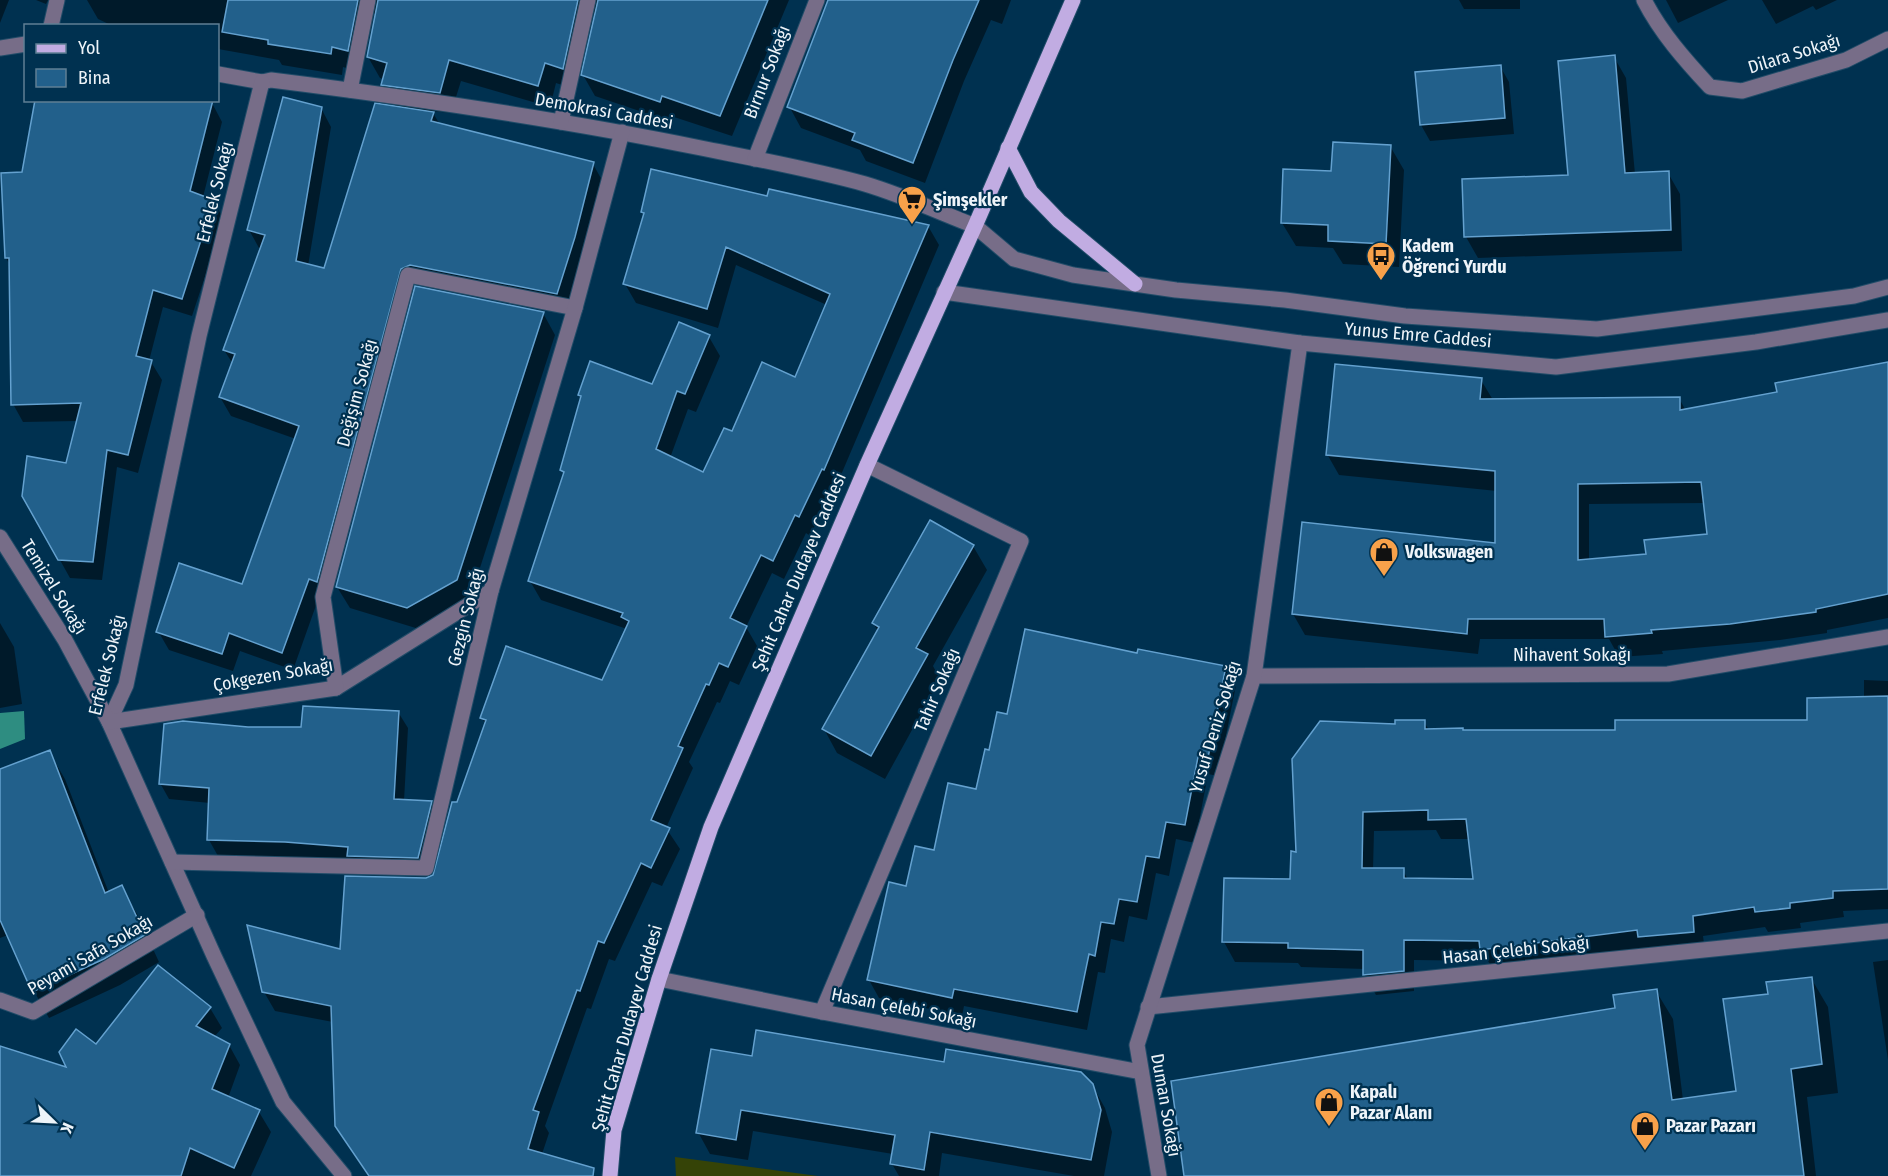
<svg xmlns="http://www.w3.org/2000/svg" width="1888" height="1176" font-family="'Fira Sans Condensed',sans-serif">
	<rect width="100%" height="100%" fill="#003150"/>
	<!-- green -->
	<path fill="#354307" d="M 675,1157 L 818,1176 L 676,1176 Z"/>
	<!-- water -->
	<path fill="#2e8d81" d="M 24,711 L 25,739 L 0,749 L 0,713 Z"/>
	<!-- shadow -->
	<g fill="#0007" fill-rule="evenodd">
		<path d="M 0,0 L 9,0 L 0,23 Z"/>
		<path d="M 36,0 L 48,0 L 46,4 Z"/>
		<path d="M 87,0 L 789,0 L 732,136 L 674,117 L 672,122 L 595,96 L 583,75 L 597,13 L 593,14 L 590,20 L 574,89 L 556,83 L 550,107 L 461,81 L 451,113 L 432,111 L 440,125 L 593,164 L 603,182 L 567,312 L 421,284 L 410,287 L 319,597 L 293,670 L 240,651 L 233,671 L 169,650 L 158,631 L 242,585 L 296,439 L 231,416 L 220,397 L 233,364 L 224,350 L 262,249 L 259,248 L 249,230 L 321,108 L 331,127 L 308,266 L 326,270 L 396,108 L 382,84 L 384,79 L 380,78 L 368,57 L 377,13 L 373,14 L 370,19 L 359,72 L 343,67 L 342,75 L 282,65 L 279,60 L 218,49 L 218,26 L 113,26 L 98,19 Z"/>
		<path d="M 828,0 L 1011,0 L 1002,24 L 991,20 L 964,81 L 925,183 L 866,161 L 860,150 L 801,128 L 789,106 Z"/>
		<path d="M 1459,0 L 1520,0 L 1520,9 L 1464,9 Z"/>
		<path d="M 1666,0 L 1728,0 L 1678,23 Z"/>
		<path d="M 1762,0 L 1837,0 L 1816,10 L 1813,6 L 1776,24 Z"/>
		<path d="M 1614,57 L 1626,78 L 1635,174 L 1668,173 L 1680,194 L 1682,251 L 1478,258 L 1466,237 L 1570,177 Z"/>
		<path d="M 1500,66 L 1509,82 L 1514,134 L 1430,141 L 1421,125 L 1417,73 Z"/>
		<path d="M 212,103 L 222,122 L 203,197 L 213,201 L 224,219 L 192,316 L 163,307 L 149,361 L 151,362 L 162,380 L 138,473 L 117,467 L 102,580 L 70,578 L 23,494 L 67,464 L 78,421 L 23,422 L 13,404 L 10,265 L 6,258 L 24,174 Z"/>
		<path d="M 1390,146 L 1404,170 L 1399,267 L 1343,264 L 1333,248 L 1296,246 L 1282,223 L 1333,172 Z"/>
		<path d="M 768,198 L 928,226 L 939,245 L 835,489 L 833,488 L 810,536 L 806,533 L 784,579 L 772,573 L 746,627 L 757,646 L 739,685 L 730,681 L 720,703 L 717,702 L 689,762 L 693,768 L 666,828 L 680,849 L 662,886 L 652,882 L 615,961 L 609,959 L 591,1009 L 587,1008 L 545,1126 L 549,1133 L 542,1154 L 555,1176 L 368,1176 L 336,1126 L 333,1022 L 275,1011 L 264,992 L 341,950 L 426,879 L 434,876 L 486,725 L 482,718 L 603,682 L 627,629 L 541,600 L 530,581 L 565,475 L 562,470 L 582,399 L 579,394 L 653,386 L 709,337 L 720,356 L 696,412 L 688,409 L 670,458 L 704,474 L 733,433 L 795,379 L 827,305 L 736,265 L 718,328 L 636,303 L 625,284 L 645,216 L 642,211 Z"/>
		<path d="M 543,313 L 555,335 L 469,602 L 419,629 L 350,608 L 337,587 Z"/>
		<path d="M 1888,363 L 1888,618 L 1827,630 L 1827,633 L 1780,640 L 1662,651 L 1663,654 L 1619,657 L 1609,639 L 1480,639 L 1478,654 L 1305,635 L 1293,614 L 1496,545 L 1497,491 L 1339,475 L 1327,454 L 1481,380 L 1493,400 L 1679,398 L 1686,411 L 1779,393 ZM 1705,503 L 1709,536 L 1647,556 L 1589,560 L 1589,504 Z"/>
		<path d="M 973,546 L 987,570 L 933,666 L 940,679 L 885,779 L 837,753 L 824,729 L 878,631 L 873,623 Z"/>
		<path d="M 0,623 L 14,647 L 22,704 L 0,708 Z"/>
		<path d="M 1139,654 L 1225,667 L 1236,685 L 1218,776 L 1208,774 L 1195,843 L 1176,839 L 1169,876 L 1156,873 L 1147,920 L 1129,916 L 1124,942 L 1111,939 L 1105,973 L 1098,972 L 1087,1030 L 964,1006 L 962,1016 L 879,998 L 869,980 L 907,887 L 935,852 L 977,791 L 990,752 L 1008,716 Z"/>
		<path d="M 1864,680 L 1888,681 L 1888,909 L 1843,911 L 1844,917 L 1800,923 L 1801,928 L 1768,932 L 1765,927 L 1703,936 L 1705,951 L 1493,969 L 1488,961 L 1414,960 L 1414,991 L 1376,995 L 1365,975 L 1365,969 L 1301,967 L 1298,963 L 1235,962 L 1224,942 L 1292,881 L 1297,853 L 1397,725 L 1424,722 L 1429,730 L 1464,732 L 1617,731 L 1809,722 L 1864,698 ZM 1436,830 L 1441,839 L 1470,839 L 1474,881 L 1408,880 L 1403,870 L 1373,870 L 1374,831 Z"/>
		<path d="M 398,712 L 408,728 L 404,801 L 431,802 L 440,818 L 427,874 L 218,856 L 209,840 L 210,803 L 169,799 L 160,783 L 248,728 L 303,729 Z"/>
		<path d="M 49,752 L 65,779 L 109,893 L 121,887 L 137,914 L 159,962 L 120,985 L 49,1018 L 34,991 L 8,935 L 0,938 L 0,771 Z"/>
		<path d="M 1888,960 L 1888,1060 L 1873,962 Z"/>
		<path d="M 1811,978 L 1828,1007 L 1838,1093 L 1807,1097 L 1816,1176 L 1185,1176 L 1616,1010 L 1656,991 L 1673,1019 L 1683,1100 L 1737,1093 L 1769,995 Z"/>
		<path d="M 210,1008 L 222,1028 L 214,1037 L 229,1045 L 240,1065 L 228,1098 L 259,1112 L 271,1132 L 251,1176 L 0,1176 L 0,1048 L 69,1069 L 96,1046 Z"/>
		<path d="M 753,1058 L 945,1063 L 1092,1085 L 1105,1108 L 1112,1132 L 1104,1176 L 1074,1176 L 942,1153 L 939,1176 L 899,1176 L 892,1164 L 893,1154 L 753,1131 L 748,1160 L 710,1154 L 698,1132 Z"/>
	</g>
	<!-- building -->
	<g fill="#22608b" stroke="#64a1cf" stroke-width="1.5" fill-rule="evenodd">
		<path d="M 228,0 L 358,0 L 348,51 L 332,47 L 331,54 L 268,44 L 268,40 L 222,32 Z"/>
		<path d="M 378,0 L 578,0 L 563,69 L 545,63 L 538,86 L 449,60 L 440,93 L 381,85 L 387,63 L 367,57 Z"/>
		<path d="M 598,0 L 768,0 L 720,116 L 662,96 L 660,102 L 581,75 Z"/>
		<path d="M 828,0 L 979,0 L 953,60 L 913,163 L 852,140 L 855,133 L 787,107 Z"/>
		<path d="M 1615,55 L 1625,173 L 1669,171 L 1671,230 L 1464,237 L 1462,179 L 1568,175 L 1558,61 Z"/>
		<path d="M 1501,65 L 1505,118 L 1420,125 L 1415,72 Z"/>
		<path d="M 283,97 L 322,107 L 296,261 L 324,268 L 375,103 L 434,112 L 431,121 L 594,162 L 575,237 L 557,294 L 410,265 L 401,269 L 317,582 L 309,579 L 282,653 L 229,633 L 222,654 L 156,632 L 179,563 L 242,584 L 299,426 L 219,397 L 235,354 L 223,350 L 265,235 L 247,230 Z"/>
		<path d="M 35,100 L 213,100 L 190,191 L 214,200 L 182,299 L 153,290 L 136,356 L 152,360 L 128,455 L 107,450 L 93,562 L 58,560 L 22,496 L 27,456 L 66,463 L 81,403 L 11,405 L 9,258 L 5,258 L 1,173 L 22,172 Z"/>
		<path d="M 1333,142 L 1391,145 L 1386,244 L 1328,241 L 1328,225 L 1281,223 L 1283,169 L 1331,171 Z"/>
		<path d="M 651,169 L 767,196 L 769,189 L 929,225 L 824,470 L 822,469 L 799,517 L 795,515 L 773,561 L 761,555 L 730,618 L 747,626 L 728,667 L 719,663 L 709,685 L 706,684 L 678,746 L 683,748 L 651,820 L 670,828 L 651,868 L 641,863 L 604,943 L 598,941 L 580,991 L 577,990 L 533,1110 L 539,1112 L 528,1149 L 594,1168 L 593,1176 L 369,1176 L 335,1126 L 331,1006 L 262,992 L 247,925 L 340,949 L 345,876 L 426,878 L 433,875 L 452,802 L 457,802 L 486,720 L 480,718 L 506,646 L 602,680 L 629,621 L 621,617 L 623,613 L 528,581 L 564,472 L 560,470 L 581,396 L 578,395 L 590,361 L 652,384 L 679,322 L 710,335 L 685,394 L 677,391 L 656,449 L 703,472 L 724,428 L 732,431 L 762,362 L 795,377 L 830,294 L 726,247 L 707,309 L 623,284 L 644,213 L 641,212 Z"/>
		<path d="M 415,286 L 544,312 L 457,580 L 407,608 L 336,587 Z"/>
		<path d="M 1888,362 L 1888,594 L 1816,609 L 1816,612 L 1730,624 L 1651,630 L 1652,633 L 1605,637 L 1604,619 L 1468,619 L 1467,634 L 1292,614 L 1302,522 L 1495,543 L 1495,471 L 1326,455 L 1335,364 L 1482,378 L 1480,399 L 1680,397 L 1680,410 L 1777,392 L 1775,383 ZM 1701,482 L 1707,534 L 1644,540 L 1646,554 L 1578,560 L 1578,484 Z"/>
		<path d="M 930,520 L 974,545 L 916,648 L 928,654 L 871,756 L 822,729 L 879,627 L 872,623 Z"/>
		<path d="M 1025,629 L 1137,653 L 1138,649 L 1226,666 L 1208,758 L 1198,757 L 1185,825 L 1166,822 L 1159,858 L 1146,856 L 1137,902 L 1119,899 L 1114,924 L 1101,922 L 1095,956 L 1089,954 L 1077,1012 L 954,989 L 952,998 L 867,980 L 889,882 L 906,886 L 915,846 L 934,850 L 948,783 L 976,789 L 985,749 L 989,750 L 997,712 L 1007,714 Z"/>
		<path d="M 1888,696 L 1888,889 L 1833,891 L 1833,898 L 1790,903 L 1790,908 L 1755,912 L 1754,907 L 1693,916 L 1694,932 L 1638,937 L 1637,930 L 1480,950 L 1479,941 L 1404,940 L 1404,971 L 1363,975 L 1363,950 L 1288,948 L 1288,943 L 1222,942 L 1224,878 L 1290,879 L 1291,851 L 1296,852 L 1292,759 L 1320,721 L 1395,724 L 1395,720 L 1425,720 L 1425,729 L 1463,728 L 1463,730 L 1615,730 L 1615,720 L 1807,720 L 1807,698 ZM 1428,810 L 1428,820 L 1466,819 L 1473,879 L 1404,878 L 1404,868 L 1362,868 L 1363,812 Z"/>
		<path d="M 303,706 L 399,711 L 394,799 L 432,801 L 418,858 L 347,856 L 348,847 L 285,842 L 207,840 L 209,788 L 159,784 L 164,724 L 183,721 L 248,727 L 301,727 Z"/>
		<path d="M 50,750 L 105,893 L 122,885 L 145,935 L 104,959 L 32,992 L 0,920 L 0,769 Z"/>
		<path d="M 158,965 L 211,1007 L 196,1026 L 230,1044 L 212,1089 L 260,1110 L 234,1168 L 190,1148 L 181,1176 L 0,1176 L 0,1046 L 66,1067 L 59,1052 L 76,1029 L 96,1044 Z"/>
		<path d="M 1812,977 L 1822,1064 L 1791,1069 L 1804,1176 L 1184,1176 L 1171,1081 L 1615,1008 L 1613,995 L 1657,989 L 1672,1100 L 1736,1091 L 1723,999 L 1768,994 L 1766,982 Z"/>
		<path d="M 756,1030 L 944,1062 L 946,1049 L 1081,1072 L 1093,1084 L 1101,1110 L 1091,1160 L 930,1132 L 924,1170 L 890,1164 L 895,1135 L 741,1110 L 736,1140 L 696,1133 L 711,1049 L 752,1056 Z"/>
	</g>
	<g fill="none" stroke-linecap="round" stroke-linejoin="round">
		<!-- minor casing -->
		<g stroke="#214c68" stroke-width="17">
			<g id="minor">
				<path d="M 1644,0 C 1661,33 1685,60 1710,87 L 1742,91 L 1846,60 L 1888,39"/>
				<path d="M 51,26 L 57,0"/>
				<path d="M 0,48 L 26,44"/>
				<path d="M 218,74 L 262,82 L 271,80 C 415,98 559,119 701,148 C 756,159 811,169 865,184 C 902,195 939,212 975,226"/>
				<path d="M 262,82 L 199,336 L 126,685 L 109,722 L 214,956 L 283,1102 L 344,1176"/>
				<path d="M 350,90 L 368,0"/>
				<path d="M 561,122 L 588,0"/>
				<path d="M 755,159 L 817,0"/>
				<path d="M 0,537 L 65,640 L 109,722 L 336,688 L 491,591"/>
				<path d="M 1254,676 L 1668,674 L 1888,637"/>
				<path d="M 336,688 L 323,597 L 408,275 L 575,308"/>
				<path d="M 172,862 L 426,868 L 491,591 L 575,308 L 622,132"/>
				<path d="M 659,979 L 822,1012 L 1141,1072"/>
				<path d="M 0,1000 L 33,1012 L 197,915"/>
				<path d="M 1148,1007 L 1888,931"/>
				<path d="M 822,1012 L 1021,541 L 867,465"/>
				<path d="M 1159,1176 L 1137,1045 L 1254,676 L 1300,343"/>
			</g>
		</g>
		<!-- tertiary casing -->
		<g stroke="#214c68" stroke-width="17">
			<g id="tertiary">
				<path d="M 975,226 L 1014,259 L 1073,275 L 1176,290 L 1285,300 L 1405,316 L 1597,329 L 1854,296 L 1888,287"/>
				<path d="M 944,292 L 1300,343 L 1556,367 L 1756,342 L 1888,320"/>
			</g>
		</g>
		<!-- primary casing -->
		<g stroke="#214c68" stroke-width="17">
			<g id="primary">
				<path d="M 1008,148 L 1031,192 L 1059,221 L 1135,284"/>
				<path d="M 610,1176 L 614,1130 L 659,979 L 711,827 L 867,465 L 975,226 L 1073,0"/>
			</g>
		</g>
		<!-- minor -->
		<use href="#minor" stroke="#776d88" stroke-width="15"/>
		<!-- tertiary -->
		<use href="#tertiary" stroke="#776d88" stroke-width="15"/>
		<!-- primary -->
		<use href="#primary" stroke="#c1ace2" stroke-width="15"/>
	</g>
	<!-- icons -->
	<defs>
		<g id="supermarket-pin" transform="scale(1.5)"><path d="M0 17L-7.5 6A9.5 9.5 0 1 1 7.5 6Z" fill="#f8a14a" stroke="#003150"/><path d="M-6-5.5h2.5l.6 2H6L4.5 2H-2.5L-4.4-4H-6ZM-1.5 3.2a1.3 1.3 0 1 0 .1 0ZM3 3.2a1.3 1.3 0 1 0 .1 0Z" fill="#111"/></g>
		<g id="bus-pin" transform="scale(1.5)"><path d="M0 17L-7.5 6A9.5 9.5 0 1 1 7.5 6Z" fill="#f8a14a" stroke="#003150"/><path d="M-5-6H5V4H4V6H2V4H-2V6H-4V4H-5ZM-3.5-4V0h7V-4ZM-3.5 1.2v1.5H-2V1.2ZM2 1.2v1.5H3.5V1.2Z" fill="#111"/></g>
		<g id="shop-pin" transform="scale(1.5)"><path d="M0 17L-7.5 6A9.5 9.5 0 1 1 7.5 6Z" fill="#f8a14a" stroke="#003150"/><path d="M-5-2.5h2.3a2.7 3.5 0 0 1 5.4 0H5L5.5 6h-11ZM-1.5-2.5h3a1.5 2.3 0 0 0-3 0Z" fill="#111"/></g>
	</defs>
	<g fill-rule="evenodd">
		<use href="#supermarket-pin" x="912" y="200"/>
		<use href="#bus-pin" x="1381" y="256"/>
		<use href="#shop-pin" x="1384" y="552"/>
		<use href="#shop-pin" x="1329" y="1102"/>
		<use href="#shop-pin" x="1645" y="1126"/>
	</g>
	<g text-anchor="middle" stroke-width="4.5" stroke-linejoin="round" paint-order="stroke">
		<!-- street labels -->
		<g font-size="18" fill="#eef4f9" stroke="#003150">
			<text transform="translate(1794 54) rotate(-17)" y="6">Dilara Sokağı</text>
			<text transform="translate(767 72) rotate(-69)" y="6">Birnur Sokağı</text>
			<text transform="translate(604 111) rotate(10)" y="6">Demokrasi Caddesi</text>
			<text transform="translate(215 192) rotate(-76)" y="6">Erfelek Sokağı</text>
			<text transform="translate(1418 335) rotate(5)" y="6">Yunus Emre Caddesi</text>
			<text transform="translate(357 393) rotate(-75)" y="6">Değişim Sokağı</text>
			<text transform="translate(799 572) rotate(-67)" y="6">Şehit Cahar Dudayev Caddesi</text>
			<text transform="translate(54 587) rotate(58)" y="6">Temizel Sokağı</text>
			<text transform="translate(466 617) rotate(-76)" y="6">Gezgin Sokağı</text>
			<text x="1572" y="661">Nihavent Sokağı</text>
			<text transform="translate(107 665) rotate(-76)" y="6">Erfelek Sokağı</text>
			<text transform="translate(273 675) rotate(-10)" y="6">Çokgezen Sokağı</text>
			<text transform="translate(937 690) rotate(-67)" y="6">Tahir Sokağı</text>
			<text transform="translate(1215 727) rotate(-73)" y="6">Yusuf Deniz Sokağı</text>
			<text transform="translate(1516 950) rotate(-6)" y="6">Hasan Çelebi Sokağı</text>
			<text transform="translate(90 955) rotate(-30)" y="6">Peyami Safa Sokağı</text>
			<text transform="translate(904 1008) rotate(11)" y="6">Hasan Çelebi Sokağı</text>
			<text transform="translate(627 1028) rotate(-74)" y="6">Şehit Cahar Dudayev Caddesi</text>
			<text transform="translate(1166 1105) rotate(80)" y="6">Duman Sokağı</text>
		</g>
		<!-- poi labels -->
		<g font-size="18" font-weight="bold" fill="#eef4f9" stroke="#003150" text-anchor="start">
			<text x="933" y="206">Şimşekler</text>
			<text x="1402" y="252">Kadem<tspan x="1402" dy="21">Öğrenci Yurdu</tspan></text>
			<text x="1405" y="558">Volkswagen</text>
			<text x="1350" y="1098">Kapalı<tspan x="1350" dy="21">Pazar Alanı</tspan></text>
			<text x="1666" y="1132">Pazar Pazarı</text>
		</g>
	</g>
	<!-- legend -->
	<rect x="24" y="24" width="195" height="78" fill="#003150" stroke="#5f7f94" stroke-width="1.5"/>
	<rect x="36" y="44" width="30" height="9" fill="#c1ace2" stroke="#5f7f94" stroke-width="1.5"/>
	<text x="78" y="54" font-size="18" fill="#eef4f9">Yol</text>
	<rect x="36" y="69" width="30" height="18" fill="#22608b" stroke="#5f7f94" stroke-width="1.5"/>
	<text x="78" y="84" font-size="18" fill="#eef4f9">Bina</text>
	<!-- north arrow -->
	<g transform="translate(54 1122) rotate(114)" stroke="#003150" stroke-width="4.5" paint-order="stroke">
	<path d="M0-4.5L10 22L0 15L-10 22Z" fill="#eef4f9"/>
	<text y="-9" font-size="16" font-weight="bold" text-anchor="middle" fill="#eef4f9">K</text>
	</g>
</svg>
